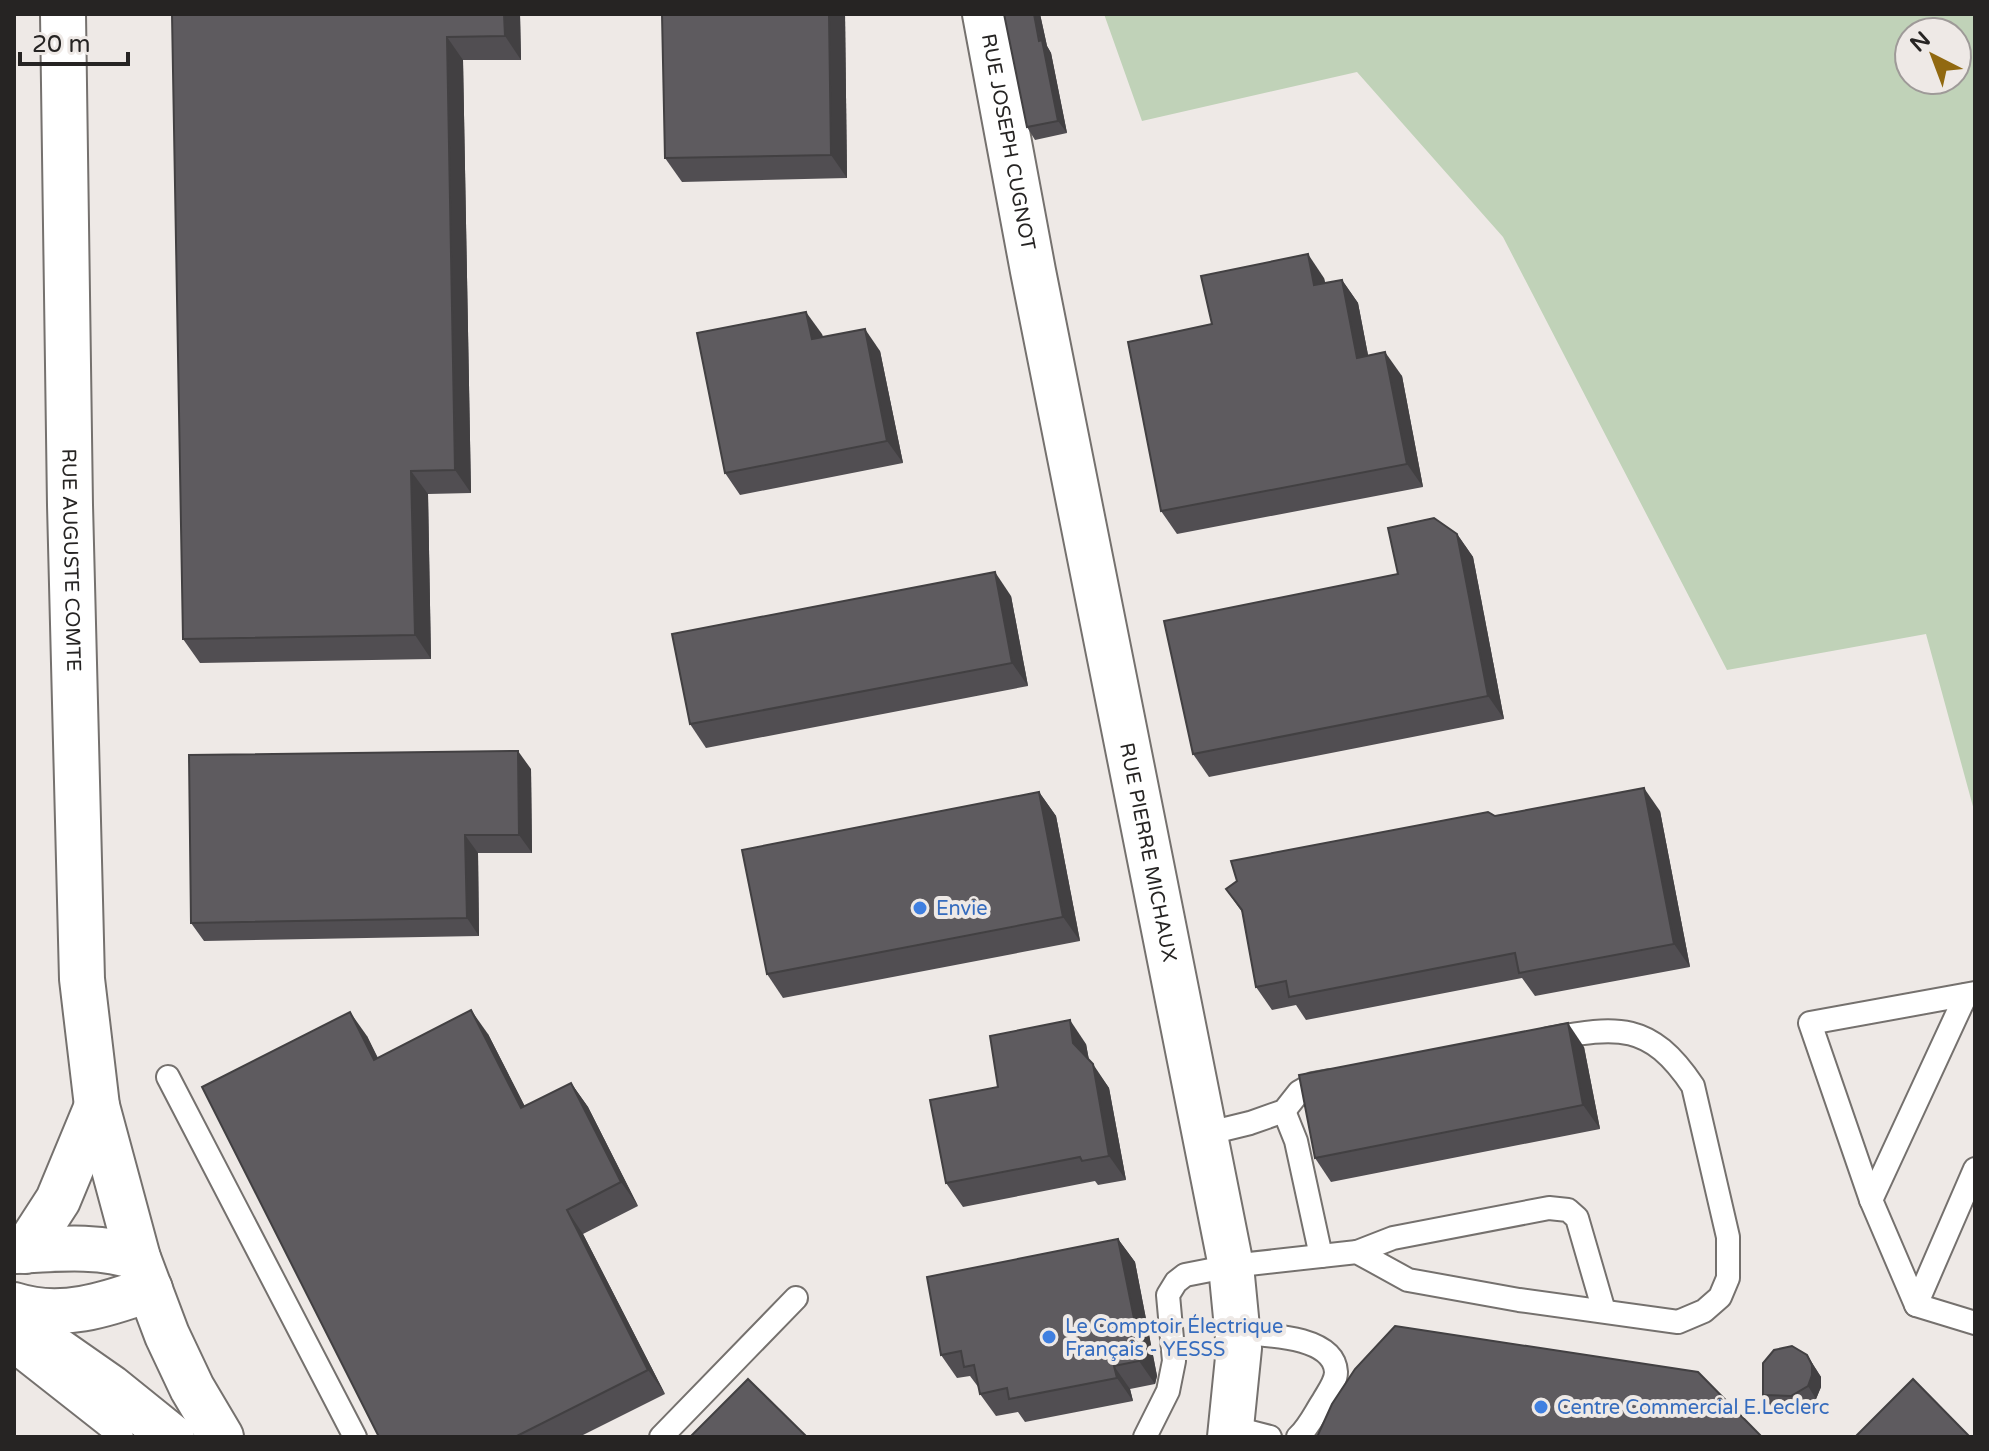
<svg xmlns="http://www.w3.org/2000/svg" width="1989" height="1451" font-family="'Varela Round',sans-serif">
	<rect width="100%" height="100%" fill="#eee9e6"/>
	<!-- green -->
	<path fill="#c0d2b8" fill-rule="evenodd" d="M 1104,14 L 1975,14 L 1975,814 L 1926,634 L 1727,670 L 1503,237 L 1357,72 L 1142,121 ZM 1909,32 L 1957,32 L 1957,80 L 1909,80 Z"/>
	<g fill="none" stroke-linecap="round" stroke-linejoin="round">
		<!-- lane casing -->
		<g stroke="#75716e" stroke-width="26">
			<g id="lane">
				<path d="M 1975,993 L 1810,1023 L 1871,1200 L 1916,1305 L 1975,1323"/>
				<path d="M 168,1077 L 355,1437"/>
				<path d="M 1284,1111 L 1296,1141 L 1321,1256"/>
				<path d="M 1205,1134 L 1250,1123 L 1284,1111 L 1299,1092 L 1313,1084 L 1330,1081"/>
				<path d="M 1871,1200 L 1966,995"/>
				<path d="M 1357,1252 L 1393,1238 L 1549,1208 L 1568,1210 L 1577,1218 L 1604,1311"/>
				<path d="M 1916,1305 L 1975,1169"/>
				<path d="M 1238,1333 C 1263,1335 1334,1335 1336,1372 C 1336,1382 1328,1392 1323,1401 C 1315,1413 1309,1427 1298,1437"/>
				<path d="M 14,1352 L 122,1437"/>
				<path d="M 1231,1427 L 1270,1437"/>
				<path d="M 661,1437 L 796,1298"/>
				<path d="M 1145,1437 L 1168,1391 L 1174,1361 L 1168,1295 L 1176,1282 L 1185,1275 L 1231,1266 L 1357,1252 L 1408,1280 L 1519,1300 L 1678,1322 L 1704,1311 L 1720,1297 L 1728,1278 L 1728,1237 L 1693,1086 C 1650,1022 1618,1026 1548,1039"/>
			</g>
		</g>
		<!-- street casing -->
		<g stroke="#75716e" stroke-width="48">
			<g id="street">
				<path id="s1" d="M 985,14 L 1033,271 L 1231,1266 L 1239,1348 L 1230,1437"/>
			</g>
		</g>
		<!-- secondary casing -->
		<g stroke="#75716e" stroke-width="48">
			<g id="secondary">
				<path id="s2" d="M 63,14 L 70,505 L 82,979 L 97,1106 L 138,1258 L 167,1335 L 192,1388 L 221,1437"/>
				<path d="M 14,1251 C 53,1249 101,1244 138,1258"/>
				<path d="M 25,1251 L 58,1200 L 97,1106"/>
				<path d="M 14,1305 C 60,1320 106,1305 150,1289"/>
				<path d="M 14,1320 L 110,1387 L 172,1437"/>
			</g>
		</g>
		<!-- lane -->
		<use href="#lane" stroke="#fff" stroke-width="22"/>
		<!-- street -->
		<use href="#street" stroke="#fff" stroke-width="44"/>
		<!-- secondary -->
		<use href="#secondary" stroke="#fff" stroke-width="44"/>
	</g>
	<!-- wall -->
	<g fill="#514e52">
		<path d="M 172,14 L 520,14 L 521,60 L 463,60 L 471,493 L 428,494 L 431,659 L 200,663 L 183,639 Z"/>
		<path d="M 662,14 L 845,14 L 847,178 L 682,182 L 665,158 Z"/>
		<path d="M 1004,14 L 1040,14 L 1047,46 L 1051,53 L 1067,133 L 1035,140 L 1027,127 Z"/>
		<path d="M 1324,278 L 1325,283 L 1342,280 L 1358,303 L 1368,355 L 1402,376 L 1423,487 L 1177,534 L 1161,511 L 1212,324 Z"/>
		<path d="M 822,334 L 823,337 L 880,351 L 903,463 L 740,495 L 725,473 Z"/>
		<path d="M 1457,534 L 1473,557 L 1504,719 L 1209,777 L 1193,754 L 1398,574 Z"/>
		<path d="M 1011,596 L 1028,686 L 706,748 L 690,724 Z"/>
		<path d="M 531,769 L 532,853 L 478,853 L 479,936 L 204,941 L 191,923 Z"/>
		<path d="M 1039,792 L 1056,816 L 1080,941 L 783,998 L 767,974 Z"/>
		<path d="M 1660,811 L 1690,967 L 1535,996 L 1522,978 L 1306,1020 L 1296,1005 L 1272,1010 L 1256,987 L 1242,912 L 1226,889 L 1495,816 Z"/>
		<path d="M 488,1034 L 525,1107 L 571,1083 L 588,1107 L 638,1206 L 583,1234 L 665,1394 L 579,1437 L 379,1437 L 367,1036 L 378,1058 Z"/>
		<path d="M 1086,1044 L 1089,1060 L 1109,1088 L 1126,1180 L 1098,1185 L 1095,1181 L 963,1207 L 946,1183 L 998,1087 Z"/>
		<path d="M 1584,1047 L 1600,1129 L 1331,1182 L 1315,1158 Z"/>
		<path d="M 1118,1239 L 1135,1262 L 1157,1376 L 1155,1384 L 1130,1389 L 1133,1401 L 1025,1422 L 1018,1412 L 996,1416 L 980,1394 L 979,1388 L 970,1376 L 957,1378 L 941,1355 Z"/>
		<path d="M 1807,1355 L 1821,1377 L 1821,1387 L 1816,1399 L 1800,1409 L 1772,1408 L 1763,1395 Z"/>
	</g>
	<!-- shaded-wall -->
	<g fill="#424042">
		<path d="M 504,14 L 520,14 L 521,60 L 505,36 Z"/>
		<path d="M 829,14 L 845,14 L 847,178 L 831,155 Z"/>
		<path d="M 1034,14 L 1040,14 L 1047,46 L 1051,53 L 1067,133 L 1058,121 Z"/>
		<path d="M 447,37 L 463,60 L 471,493 L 455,470 Z"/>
		<path d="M 1308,254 L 1324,278 L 1331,308 L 1314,285 Z"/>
		<path d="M 1342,280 L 1358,303 L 1373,381 L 1357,358 Z"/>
		<path d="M 806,312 L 822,334 L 828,362 L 812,339 Z"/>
		<path d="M 865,329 L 880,351 L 903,463 L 887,441 Z"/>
		<path d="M 1385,352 L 1402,376 L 1423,487 L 1407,464 Z"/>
		<path d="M 411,471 L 428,494 L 431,659 L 415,635 Z"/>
		<path d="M 1457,534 L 1473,557 L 1504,719 L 1488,696 Z"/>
		<path d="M 995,572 L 1011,596 L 1028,686 L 1012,663 Z"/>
		<path d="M 518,751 L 531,769 L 532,853 L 519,835 Z"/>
		<path d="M 1644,788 L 1660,811 L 1690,967 L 1674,944 Z"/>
		<path d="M 1039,792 L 1056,816 L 1080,941 L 1063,917 Z"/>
		<path d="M 465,835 L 478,853 L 479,936 L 467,918 Z"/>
		<path d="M 471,1010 L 488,1034 L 538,1132 L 521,1108 Z"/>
		<path d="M 350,1012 L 367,1036 L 390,1084 L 374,1060 Z"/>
		<path d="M 1070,1020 L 1086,1044 L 1090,1066 L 1073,1043 Z"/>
		<path d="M 1568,1023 L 1584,1047 L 1600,1129 L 1583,1105 Z"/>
		<path d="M 1093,1064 L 1109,1088 L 1126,1180 L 1109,1156 Z"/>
		<path d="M 571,1083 L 588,1107 L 638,1206 L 621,1182 Z"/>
		<path d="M 567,1210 L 583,1234 L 665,1394 L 648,1370 Z"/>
		<path d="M 1118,1239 L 1135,1262 L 1157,1376 L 1155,1384 L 1139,1361 Z"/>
		<path d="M 1807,1355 L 1821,1377 L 1821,1387 L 1816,1399 L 1808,1386 Z"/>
		<path d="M 1114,1366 L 1130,1389 L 1133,1401 L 1117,1378 Z"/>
	</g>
	<!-- building -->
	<g fill="#5e5b5f" stroke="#424042" stroke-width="2">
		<path d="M 172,14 L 504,14 L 505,36 L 447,37 L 455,470 L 411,471 L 415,635 L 183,639 Z"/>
		<path d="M 662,14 L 829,14 L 831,155 L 665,158 Z"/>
		<path d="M 1004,14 L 1034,14 L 1039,41 L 1042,40 L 1058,121 L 1027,127 Z"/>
		<path d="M 1308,254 L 1314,285 L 1342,280 L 1357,358 L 1385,352 L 1407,464 L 1161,511 L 1128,342 L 1212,324 L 1201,276 Z"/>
		<path d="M 806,312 L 812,339 L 865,329 L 887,441 L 725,473 L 697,333 Z"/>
		<path d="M 1434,518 L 1457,534 L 1488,696 L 1193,754 L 1164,621 L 1398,574 L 1388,528 Z"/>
		<path d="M 995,572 L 1012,663 L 690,724 L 672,634 Z"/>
		<path d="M 518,751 L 519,835 L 465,835 L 467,918 L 191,923 L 189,755 Z"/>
		<path d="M 1644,788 L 1674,944 L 1519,973 L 1515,953 L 1289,997 L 1286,981 L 1256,987 L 1242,910 L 1226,889 L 1237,881 L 1231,861 L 1488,812 L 1495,816 Z"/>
		<path d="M 1039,792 L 1063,917 L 767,974 L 742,850 Z"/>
		<path d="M 471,1010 L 521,1108 L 571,1083 L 621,1182 L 567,1210 L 648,1370 L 515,1437 L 379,1437 L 202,1087 L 350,1012 L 374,1060 Z"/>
		<path d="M 1070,1020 L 1073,1043 L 1093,1064 L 1109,1156 L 1082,1161 L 1080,1157 L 946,1183 L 930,1100 L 998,1087 L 990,1036 Z"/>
		<path d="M 1568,1023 L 1583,1105 L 1315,1158 L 1299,1075 Z"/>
		<path d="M 1118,1239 L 1141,1353 L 1139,1361 L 1114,1366 L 1117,1378 L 1009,1399 L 1007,1388 L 980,1394 L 974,1365 L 964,1367 L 961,1351 L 941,1355 L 927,1277 Z"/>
		<path d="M 1395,1326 L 1698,1372 L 1762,1437 L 1317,1437 L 1332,1404 L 1355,1369 Z"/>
		<path d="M 1792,1346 L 1807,1355 L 1812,1365 L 1812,1375 L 1808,1386 L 1791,1396 L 1763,1395 L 1763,1363 L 1774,1350 Z"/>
		<path d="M 748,1379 L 807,1437 L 690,1437 Z"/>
		<path d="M 1913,1379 L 1970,1437 L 1855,1437 Z"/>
	</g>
	<!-- markers -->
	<g fill="#3f7fe0" stroke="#eee9e6" stroke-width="3">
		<circle cx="920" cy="908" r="8"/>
		<circle cx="1049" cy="1337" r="8"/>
		<circle cx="1541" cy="1407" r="8"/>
	</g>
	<g text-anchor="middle" stroke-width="8" stroke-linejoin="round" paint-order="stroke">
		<!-- street labels -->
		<g font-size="20" fill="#262423" stroke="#eee9e6">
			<text dy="7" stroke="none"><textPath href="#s1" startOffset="130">RUE JOSEPH CUGNOT</textPath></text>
			<text dy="7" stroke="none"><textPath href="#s2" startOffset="546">RUE AUGUSTE COMTE</textPath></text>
			<text dy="7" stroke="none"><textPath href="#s1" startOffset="854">RUE PIERRE MICHAUX</textPath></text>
		</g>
		<!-- shop labels -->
		<g font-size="20" fill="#366cbe" stroke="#eee9e6" text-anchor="start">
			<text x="936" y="915">Envie</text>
			<text x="1065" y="1333">Le Comptoir Électrique<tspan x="1065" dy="23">Français - YESSS</tspan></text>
			<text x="1557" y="1414">Centre Commercial E.Leclerc</text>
		</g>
	</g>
	<!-- border -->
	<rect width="1989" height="1451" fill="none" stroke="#262423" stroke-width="32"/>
	<!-- north arrow -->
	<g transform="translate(1933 56) rotate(318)"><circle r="38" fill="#eee9e6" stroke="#9e9a98" stroke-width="2"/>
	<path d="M0-6L14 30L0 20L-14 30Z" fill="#916910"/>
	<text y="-12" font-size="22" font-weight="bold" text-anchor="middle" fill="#262423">N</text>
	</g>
	<!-- scale -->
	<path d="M20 52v12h108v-12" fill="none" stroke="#262423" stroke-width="4"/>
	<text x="32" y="52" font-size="24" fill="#262423" stroke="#eee9e6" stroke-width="6" paint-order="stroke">20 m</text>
</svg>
